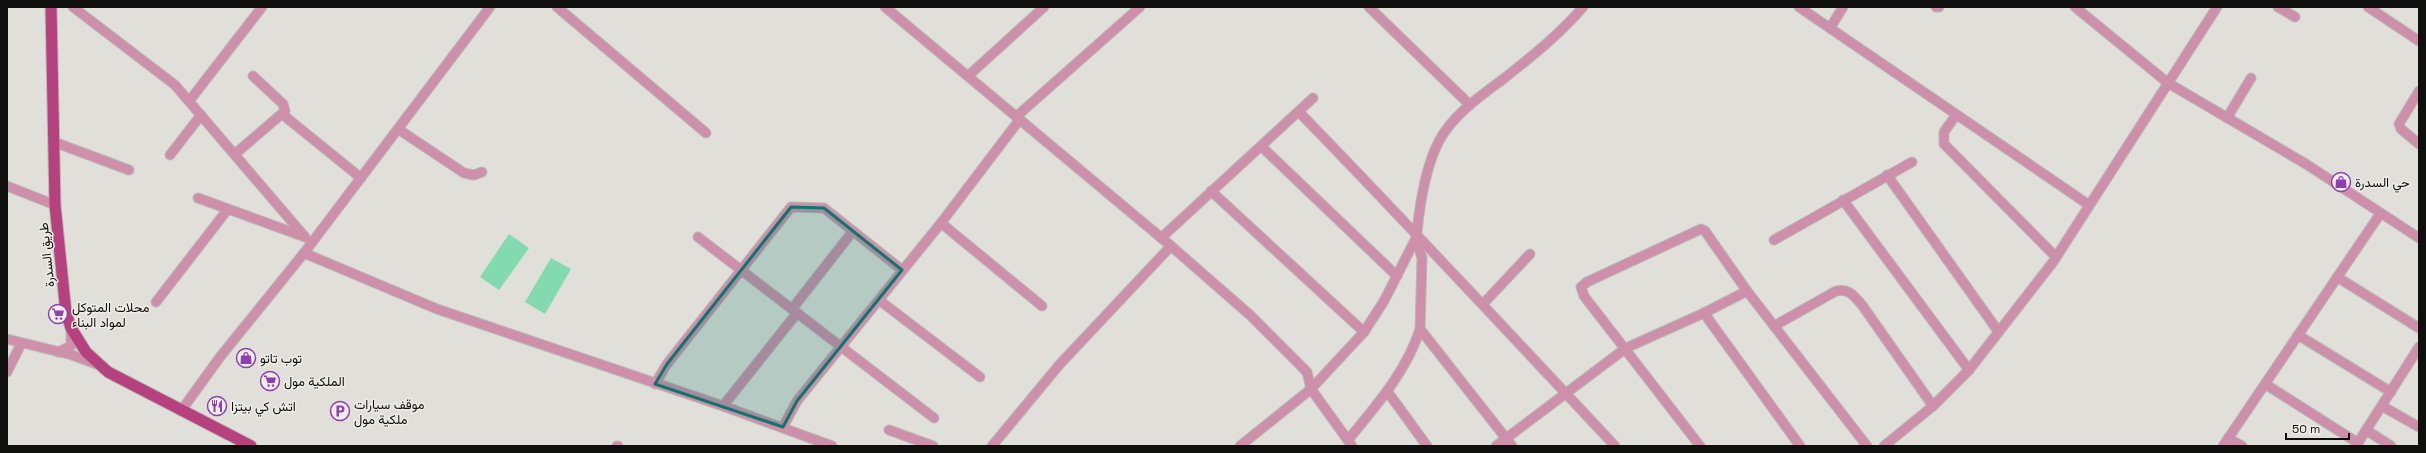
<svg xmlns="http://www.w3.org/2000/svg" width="2426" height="453" font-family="'Space Grotesk',Vazirmatn,sans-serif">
	<rect width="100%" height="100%" fill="#e0dfda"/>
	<!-- green -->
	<g fill="#84dab0">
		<path d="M 509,234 L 529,248 L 499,290 L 480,277 Z"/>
		<path d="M 551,258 L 571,269 L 545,314 L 525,302 Z"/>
	</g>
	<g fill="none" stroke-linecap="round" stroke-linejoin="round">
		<!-- minor casing -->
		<g stroke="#babab5" stroke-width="11">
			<g id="minor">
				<path d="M 73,7 L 175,85 L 305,237"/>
				<path d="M 557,7 L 706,133"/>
				<path d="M 885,7 L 1171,246 L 1250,315 L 1307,372 L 1311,389 L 1352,446"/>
				<path d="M 1369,7 L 1470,105"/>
				<path d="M 1799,7 L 2089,205"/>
				<path d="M 1936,7 L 1939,7"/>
				<path d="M 2075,7 L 2168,83 L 2306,164 L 2419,238"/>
				<path d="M 2278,7 L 2295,17"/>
				<path d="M 2368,7 L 2419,41"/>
				<path d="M 1830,28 L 1843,7"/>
				<path d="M 968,76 L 1044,7"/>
				<path d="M 2419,91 L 2399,124 L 2401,129 L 2419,144"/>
				<path d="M 190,100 L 262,7"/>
				<path d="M 1299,112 C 1406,222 1510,334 1615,446"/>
				<path d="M 282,114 L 361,178"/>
				<path d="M 1956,115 L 1944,132 L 1944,144 L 2056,257"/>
				<path d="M 1017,116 L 1140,7"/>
				<path d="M 2227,118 L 2251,78"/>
				<path d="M 398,129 L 464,173 L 474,175 L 482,172"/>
				<path d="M 54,142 L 129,170"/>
				<path d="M 1262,147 L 1397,276"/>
				<path d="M 235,154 L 285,111 L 283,104 L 253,76"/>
				<path d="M 170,155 L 201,115"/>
				<path d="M 1887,175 L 1998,331"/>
				<path d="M 7,186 L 55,205"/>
				<path d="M 1211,191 L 1364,332"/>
				<path d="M 198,198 L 305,237"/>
				<path d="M 1843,200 L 1969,370"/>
				<path d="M 941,223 L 1042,306"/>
				<path d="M 698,237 L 934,418"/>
				<path d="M 1161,238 L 1313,98"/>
				<path d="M 1774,240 L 1912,162"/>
				<path d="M 304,253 L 437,309 L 723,406 L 832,446"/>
				<path d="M 2337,277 L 2419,328"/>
				<path d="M 879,300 L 980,377"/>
				<path d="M 156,302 L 228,209"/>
				<path d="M 1483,304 L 1530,254"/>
				<path d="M 792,309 L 853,231"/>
				<path d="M 1704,313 L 1800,446"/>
				<path d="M 1774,326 L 1836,291 C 1849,288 1854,296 1862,305 L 1933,406"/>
				<path d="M 1420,329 L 1512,446"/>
				<path d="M 2298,335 L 2391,392"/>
				<path d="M 7,339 L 72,355 L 99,365"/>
				<path d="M 58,352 L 71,346 L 71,329"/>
				<path d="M 7,372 L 21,344"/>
				<path d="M 655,384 L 667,364 L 791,207 L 824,208 L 902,270"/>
				<path d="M 2265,384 L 2358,443"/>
				<path d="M 1387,391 L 1427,446"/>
				<path d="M 723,406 L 797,313"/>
				<path d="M 2382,406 L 2419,427"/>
				<path d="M 181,411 L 220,357 L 304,253 L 490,7"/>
				<path d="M 783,427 L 797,401 L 941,223 L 1020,119"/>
				<path d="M 889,430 L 933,446"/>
				<path d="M 2366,430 L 2391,446"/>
				<path d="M 2228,438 L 2242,446"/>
				<path d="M 1348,440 C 1375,407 1407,371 1420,329 L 1422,258 L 1416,238 L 1417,232 C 1420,202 1425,168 1439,141 C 1453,115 1479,97 1502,80 C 1531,57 1559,35 1583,7"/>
				<path d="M 617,446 L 618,446"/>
				<path d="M 992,446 L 1060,364 L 1171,246"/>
				<path d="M 1240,446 L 1311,389 L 1364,332 L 1384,301 L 1416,238"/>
				<path d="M 1496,446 L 1626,348 L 1704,313 L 1747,291"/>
				<path d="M 1700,446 L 1584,296 L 1581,287 L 1587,282 L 1701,229 L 1705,231 L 1747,291 L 1867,446"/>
				<path d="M 1884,446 L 1933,406 L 1969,370 L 2053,262 L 2217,7"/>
				<path d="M 2223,446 L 2380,214"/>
				<path d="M 2356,446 L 2419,347"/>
			</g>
		</g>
		<!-- major casing -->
		<g stroke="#babab5" stroke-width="13">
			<path id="major" d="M 51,7 L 55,205 L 66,313 L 71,328 L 86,352 L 108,372 L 251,446"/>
		</g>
		<!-- minor -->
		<use href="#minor" stroke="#ce8fab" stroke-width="9"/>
		<!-- major -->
		<use href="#major" stroke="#b5427e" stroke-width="11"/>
	</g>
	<!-- marked area -->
	<path fill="#0f766e" fill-opacity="0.2" stroke="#0f766e" stroke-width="3" stroke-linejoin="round" d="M 791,207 L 824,208 L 902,270 L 797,401 L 783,427 L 655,384 L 667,364 Z"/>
	<!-- icons -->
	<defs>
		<g id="shop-ring" transform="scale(1)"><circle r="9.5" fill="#eeede7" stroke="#8e40b1" stroke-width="1.5"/><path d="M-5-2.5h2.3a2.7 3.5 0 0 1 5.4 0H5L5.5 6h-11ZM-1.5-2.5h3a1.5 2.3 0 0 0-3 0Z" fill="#8e40b1"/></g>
		<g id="supermarket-ring" transform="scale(1)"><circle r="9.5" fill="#eeede7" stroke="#8e40b1" stroke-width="1.5"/><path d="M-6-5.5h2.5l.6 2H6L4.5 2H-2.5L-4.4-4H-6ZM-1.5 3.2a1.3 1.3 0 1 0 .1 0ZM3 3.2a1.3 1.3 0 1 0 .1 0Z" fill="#8e40b1"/></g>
		<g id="restaurant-ring" transform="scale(1)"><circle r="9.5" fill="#eeede7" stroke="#8e40b1" stroke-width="1.5"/><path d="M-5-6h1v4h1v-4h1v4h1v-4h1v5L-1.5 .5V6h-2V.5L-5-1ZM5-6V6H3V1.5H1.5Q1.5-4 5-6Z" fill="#8e40b1"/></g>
		<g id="parking-ring" transform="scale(1)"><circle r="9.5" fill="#eeede7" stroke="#8e40b1" stroke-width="1.5"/><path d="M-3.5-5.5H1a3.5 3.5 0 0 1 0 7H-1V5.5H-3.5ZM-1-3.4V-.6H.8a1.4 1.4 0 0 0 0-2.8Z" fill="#8e40b1"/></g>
	</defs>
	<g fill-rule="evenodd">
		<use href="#shop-ring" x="2341" y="182"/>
		<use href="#supermarket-ring" x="58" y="314"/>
		<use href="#shop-ring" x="246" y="358"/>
		<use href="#supermarket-ring" x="270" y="381"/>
		<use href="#restaurant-ring" x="217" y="406"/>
		<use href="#parking-ring" x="340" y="411"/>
	</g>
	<g text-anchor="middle" stroke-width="3" stroke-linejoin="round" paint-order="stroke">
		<!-- poi labels -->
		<g font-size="13" fill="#0f0f0d" stroke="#eeede7" text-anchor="start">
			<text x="2355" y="187">حي السدرة</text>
			<text x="72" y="312">محلات المتوكل<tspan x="72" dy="15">لمواد البناء</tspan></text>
			<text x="260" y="363">توب تاتو</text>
			<text x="284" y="386">الملكية مول</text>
			<text x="354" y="409">موقف سيارات<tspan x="354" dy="15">ملكية مول</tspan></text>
			<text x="231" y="411">اتش كي بيتزا</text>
		</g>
		<!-- street labels -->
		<g font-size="13" fill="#0f0f0d" stroke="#eeede7">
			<text transform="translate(46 255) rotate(-96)" y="5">طريق السدرة</text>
		</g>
	</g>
	<!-- border -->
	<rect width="2426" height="453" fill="none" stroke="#0f0f0d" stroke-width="16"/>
	<!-- scale -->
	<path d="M2286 433v6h63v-6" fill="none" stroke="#0f0f0d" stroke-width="2"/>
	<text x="2292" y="433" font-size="12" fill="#0f0f0d" stroke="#eeede7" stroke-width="3" paint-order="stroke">50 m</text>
</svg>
